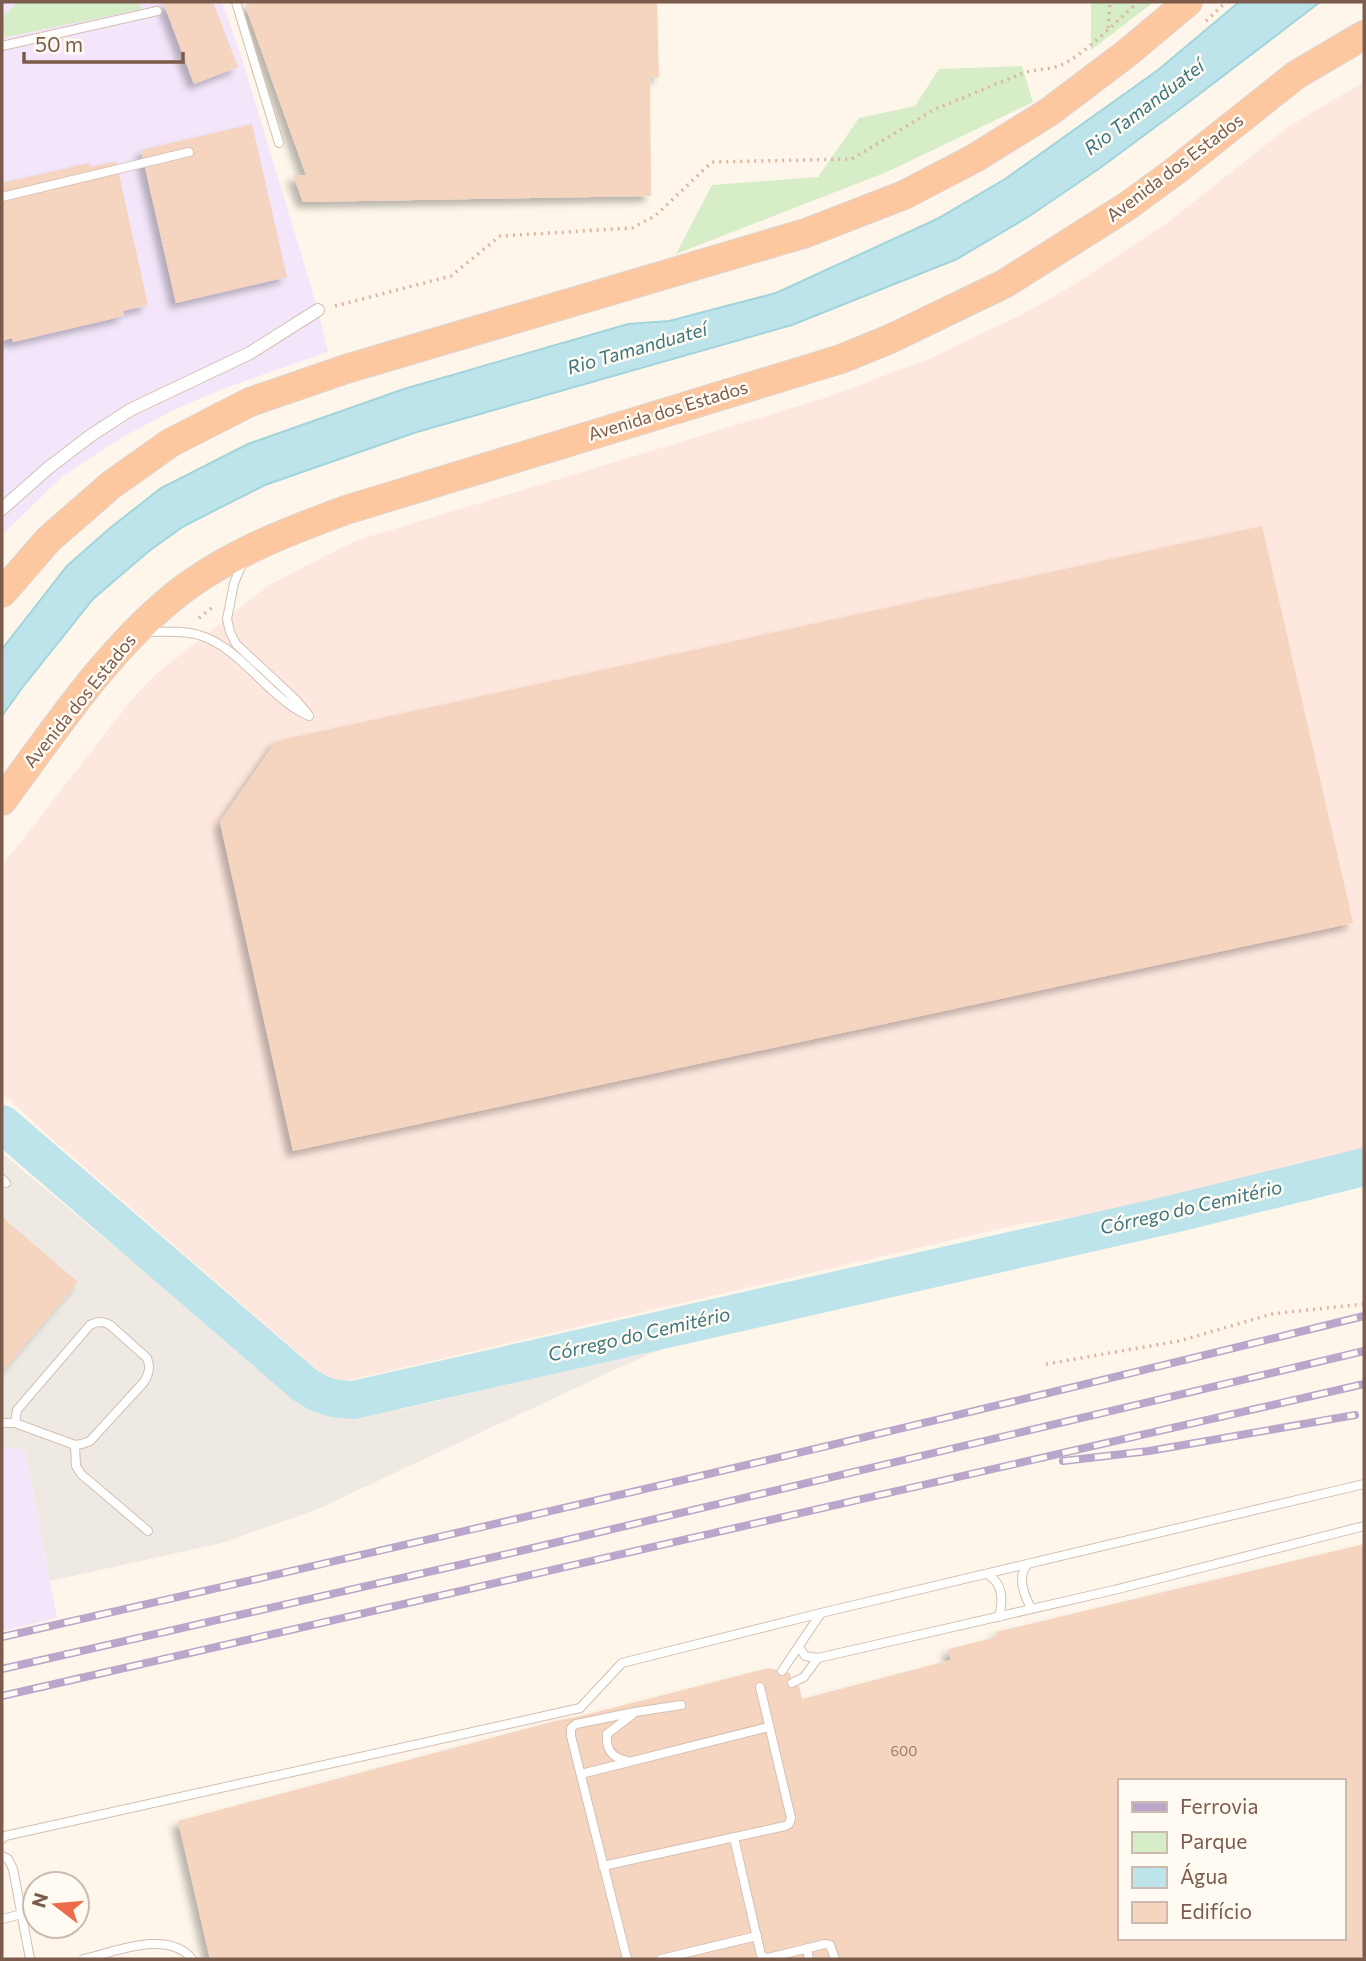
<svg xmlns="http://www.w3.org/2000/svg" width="1366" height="1961" font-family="Commissioner,sans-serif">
	<defs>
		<filter id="shadow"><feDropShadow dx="-6" dy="6" stdDeviation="3.5" flood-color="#0004"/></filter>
	</defs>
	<rect width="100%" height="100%" fill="#fef6ea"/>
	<!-- commercial -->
	<path fill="#fee7de" d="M 1364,82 L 1364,1148 L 1130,1210 L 1021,1224 L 341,1382 L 328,1379 L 53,1140 L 2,1093 L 2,866 L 133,698 L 156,674 L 269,585 L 355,541 L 825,398 L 931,358 L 1027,312 L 1075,284 L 1170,221 L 1288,127 Z"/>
	<!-- industrial -->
	<path fill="#efe9e3" d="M 2,1153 L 301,1402 L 319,1413 L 347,1414 L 403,1409 L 675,1344 L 629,1363 L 318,1509 L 222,1543 L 50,1581 L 25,1450 L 2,1447 Z"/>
	<!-- education -->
	<g fill="#f3e6fb">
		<path d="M 2,2 L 222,2 L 240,52 L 318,310 L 328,352 L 222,389 L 176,409 L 121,438 L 63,476 L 2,535 Z"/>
		<path d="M 2,1447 L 25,1450 L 57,1618 L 2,1631 Z"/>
	</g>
	<!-- green -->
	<g fill="#d7edc7">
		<path d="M 18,2 L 139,2 L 142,9 L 2,38 L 2,18 Z"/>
		<path d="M 1091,2 L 1154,2 L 1091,50 Z"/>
		<path d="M 1022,66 L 1033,102 L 887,172 L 676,254 L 712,185 L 818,177 L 859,118 L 915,106 L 939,69 Z"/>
	</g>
	<!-- water -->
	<path fill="#bce4ea" stroke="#a2d4dc" stroke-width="2" d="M 1239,2 L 1320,2 L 1185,105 L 1100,168 L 1028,217 L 957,259 L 792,325 L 417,432 L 265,485 L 184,526 L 149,551 L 93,599 L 22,688 L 2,716 L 2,649 L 67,566 L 110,528 L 161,488 L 248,444 L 404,389 L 628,324 L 669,321 L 776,293 L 937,219 L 1005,179 L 1158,70 Z"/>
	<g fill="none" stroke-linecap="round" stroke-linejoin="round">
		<!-- river -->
		<path stroke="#bce4ea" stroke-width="38" d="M 2,1124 L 305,1385 C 323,1397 332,1399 353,1400 L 1173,1214 L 1364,1167"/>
	</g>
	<!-- building -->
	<g fill="#f5d4c0" fill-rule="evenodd" filter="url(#shadow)">
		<path d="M 163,2 L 213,2 L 238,67 L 194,84 Z"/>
		<path d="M 255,2 L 657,2 L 659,77 L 650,78 L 651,196 L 303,202 L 293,175 L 306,175 L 245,5 Z"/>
		<path d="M 252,124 L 287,277 L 176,303 L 141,150 Z"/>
		<path d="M 116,161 L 148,305 L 123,311 L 124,316 L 13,342 L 12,338 L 2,341 L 2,183 L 89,163 L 90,167 Z"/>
		<path d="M 1262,526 L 1353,923 L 293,1151 L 220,822 L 276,741 Z"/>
		<path d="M 2,1217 L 78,1282 L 2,1372 Z"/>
		<path d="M 1364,1544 L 1364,1959 L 210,1959 L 178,1821 L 555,1721 L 581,1716 L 769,1668 L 790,1673 L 793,1687 L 799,1686 L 802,1699 L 951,1660 L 948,1649 L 997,1637 L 996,1632 ZM 1119,1781 L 1343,1781 L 1343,1938 L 1119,1938 Z"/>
	</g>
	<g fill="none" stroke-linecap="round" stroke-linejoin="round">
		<!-- service casing -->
		<g stroke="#d4bfb1" stroke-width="10">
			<g id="service">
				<path d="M 236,2 L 279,143"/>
				<path d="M 2,46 L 157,11"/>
				<path d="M 2,197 L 189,152"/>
				<path d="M 243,562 L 234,583 L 230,604 L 227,619 L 230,632 L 236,644 L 296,700 L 308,714"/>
				<path d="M 145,632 C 162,632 183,630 199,635 C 242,648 268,698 309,716"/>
				<path d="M 2,1179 L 6,1183"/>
				<path d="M 2,1423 L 15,1423 L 75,1445 L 82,1444 L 90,1441 L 144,1382 C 149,1374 151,1367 147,1358 L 110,1325 C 103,1321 98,1321 90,1325 L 17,1410 L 15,1423"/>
				<path d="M 75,1445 L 76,1466 L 81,1474 L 148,1531"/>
				<path d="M 1028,1564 C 1016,1576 1024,1595 1031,1608"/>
				<path d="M 987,1574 C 1004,1584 1003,1601 999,1617"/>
				<path d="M 799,1647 L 805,1656 L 818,1658 L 1114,1590 L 1364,1526"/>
				<path d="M 782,1671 L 821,1613"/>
				<path d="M 792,1683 L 804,1677 L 818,1658"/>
				<path d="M 627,1761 C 611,1757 606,1750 607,1734 L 633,1714"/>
				<path d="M 581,1774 L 768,1727"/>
				<path d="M 734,1838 L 761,1955 L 763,1957 L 768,1958 L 825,1944 L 830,1945 L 835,1959"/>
				<path d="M 2,1839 L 5,1836 L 580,1708 L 622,1663 L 821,1613 L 1364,1484"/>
				<path d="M 2,1856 L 8,1859 L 13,1869 L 30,1959"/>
				<path d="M 603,1866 L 785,1826 L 789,1824 L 791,1818 L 760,1687"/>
				<path d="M 2,1919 L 22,1914"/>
				<path d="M 807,1949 L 809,1959"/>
				<path d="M 84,1959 C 115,1952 168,1929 192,1959"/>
				<path d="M 627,1959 L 571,1736 L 571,1728 L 576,1724 L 635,1712 L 681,1705"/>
				<path d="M 661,1959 L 757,1936"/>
			</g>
		</g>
		<!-- pedestrian casing -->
		<g stroke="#d4bfb1" stroke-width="14">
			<path id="pedestrian" d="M 2,509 L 47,469 L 90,436 L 130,410 L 250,353 L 318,310"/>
		</g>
		<!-- trunk casing -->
		<g stroke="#ddd4d0" stroke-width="30">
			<g id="trunk">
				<path d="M 2,593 L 49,539 L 111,485 L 170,443 L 250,402 L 346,369 L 806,233 L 904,195 L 975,158 L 1049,112 L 1127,53 L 1188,2"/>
				<path d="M 2,801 C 53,732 101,659 166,603 C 218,558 283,533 346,510 L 841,359 L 890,339 L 1004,284 L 1126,207 L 1174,172 L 1296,75 L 1364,35"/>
			</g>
		</g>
		<!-- path -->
		<g stroke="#dbb7a2" stroke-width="3.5" stroke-dasharray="2 5" stroke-linecap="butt">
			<path d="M 1206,21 L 1226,2"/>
			<path d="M 1108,28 L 1110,2"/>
			<path d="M 335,306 L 451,276 L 500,236 L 632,228 L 655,216 L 712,162 L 852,159 L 933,110 L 1023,73 C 1035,69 1049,70 1061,65 C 1083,56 1119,19 1138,2"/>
			<path d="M 199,618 L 214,606"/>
			<path d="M 1046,1364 L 1179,1341 L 1272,1314 L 1364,1304"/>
		</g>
		<!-- service -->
		<use href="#service" stroke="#fff" stroke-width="8"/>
		<!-- pedestrian -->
		<use href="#pedestrian" stroke="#fff" stroke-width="12"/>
		<!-- trunk -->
		<use href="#trunk" stroke="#fdc89f" stroke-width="28"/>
		<!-- rail casing -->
		<g stroke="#b9a6ca" stroke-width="8">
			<g id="rail">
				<path d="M 1063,1461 L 1149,1451 L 1355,1415"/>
				<path d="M 2,1637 C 457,1534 911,1428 1364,1316"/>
				<path d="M 2,1669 L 520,1551 L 1364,1351"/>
				<path d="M 2,1696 L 1364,1384"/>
			</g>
		</g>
		<!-- rail -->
		<use href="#rail" stroke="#fffaf2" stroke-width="5" stroke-dasharray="16" stroke-linecap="butt"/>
	</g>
	<g text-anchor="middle" stroke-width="5" stroke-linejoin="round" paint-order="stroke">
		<!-- number labels -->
		<g font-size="14" fill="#9a7968">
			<text x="904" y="1756">600</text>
		</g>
		<!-- street labels -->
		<g font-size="18" fill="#7b5b4b" stroke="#fffaf2">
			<text transform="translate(1175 168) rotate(-37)" y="6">Avenida dos Estados</text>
			<text transform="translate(668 411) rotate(-17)" y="6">Avenida dos Estados</text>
			<text transform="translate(80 701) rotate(-51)" y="6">Avenida dos Estados</text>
		</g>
		<!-- water labels -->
		<g font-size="19" font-style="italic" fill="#3c7781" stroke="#fffaf2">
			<text transform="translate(1144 107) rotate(-37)" y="7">Rio Tamanduateí</text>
			<text transform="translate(637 348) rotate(-16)" y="7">Rio Tamanduateí</text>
			<text transform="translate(1191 1207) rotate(-13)" y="7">Córrego do Cemitério</text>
			<text transform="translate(639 1334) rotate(-13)" y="7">Córrego do Cemitério</text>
		</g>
	</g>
	<!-- border -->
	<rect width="1366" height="1961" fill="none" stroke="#7b5b4b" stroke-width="7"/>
	<!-- legend -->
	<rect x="1118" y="1779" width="228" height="161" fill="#fffaf2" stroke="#cabaaf" stroke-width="2"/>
	<rect x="1132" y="1802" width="35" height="10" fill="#b9a6ca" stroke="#cabaaf" stroke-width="2"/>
	<text x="1180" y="1814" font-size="21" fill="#7b5b4b">Ferrovia</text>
	<rect x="1132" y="1832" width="35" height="21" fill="#d7edc7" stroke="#cabaaf" stroke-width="2"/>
	<text x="1180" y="1849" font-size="21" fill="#7b5b4b">Parque</text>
	<rect x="1132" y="1867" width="35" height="21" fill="#bce4ea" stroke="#cabaaf" stroke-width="2"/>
	<text x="1180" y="1884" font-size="21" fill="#7b5b4b">Água</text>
	<rect x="1132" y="1902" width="35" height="21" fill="#f5d4c0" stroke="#cabaaf" stroke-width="2"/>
	<text x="1180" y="1919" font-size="21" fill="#7b5b4b">Edifício</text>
	<!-- north arrow -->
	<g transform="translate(56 1905) rotate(286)"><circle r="33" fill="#fffaf2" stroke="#cabaaf" stroke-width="2"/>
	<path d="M0-5L12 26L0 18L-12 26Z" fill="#ee6b49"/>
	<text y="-10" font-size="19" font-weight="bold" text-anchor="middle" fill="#7b5b4b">N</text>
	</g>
	<!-- scale -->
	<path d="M24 52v10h159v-10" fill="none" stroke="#7b5b4b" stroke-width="3.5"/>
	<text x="35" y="52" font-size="21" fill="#7b5b4b" stroke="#fffaf2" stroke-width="5" paint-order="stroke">50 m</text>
</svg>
